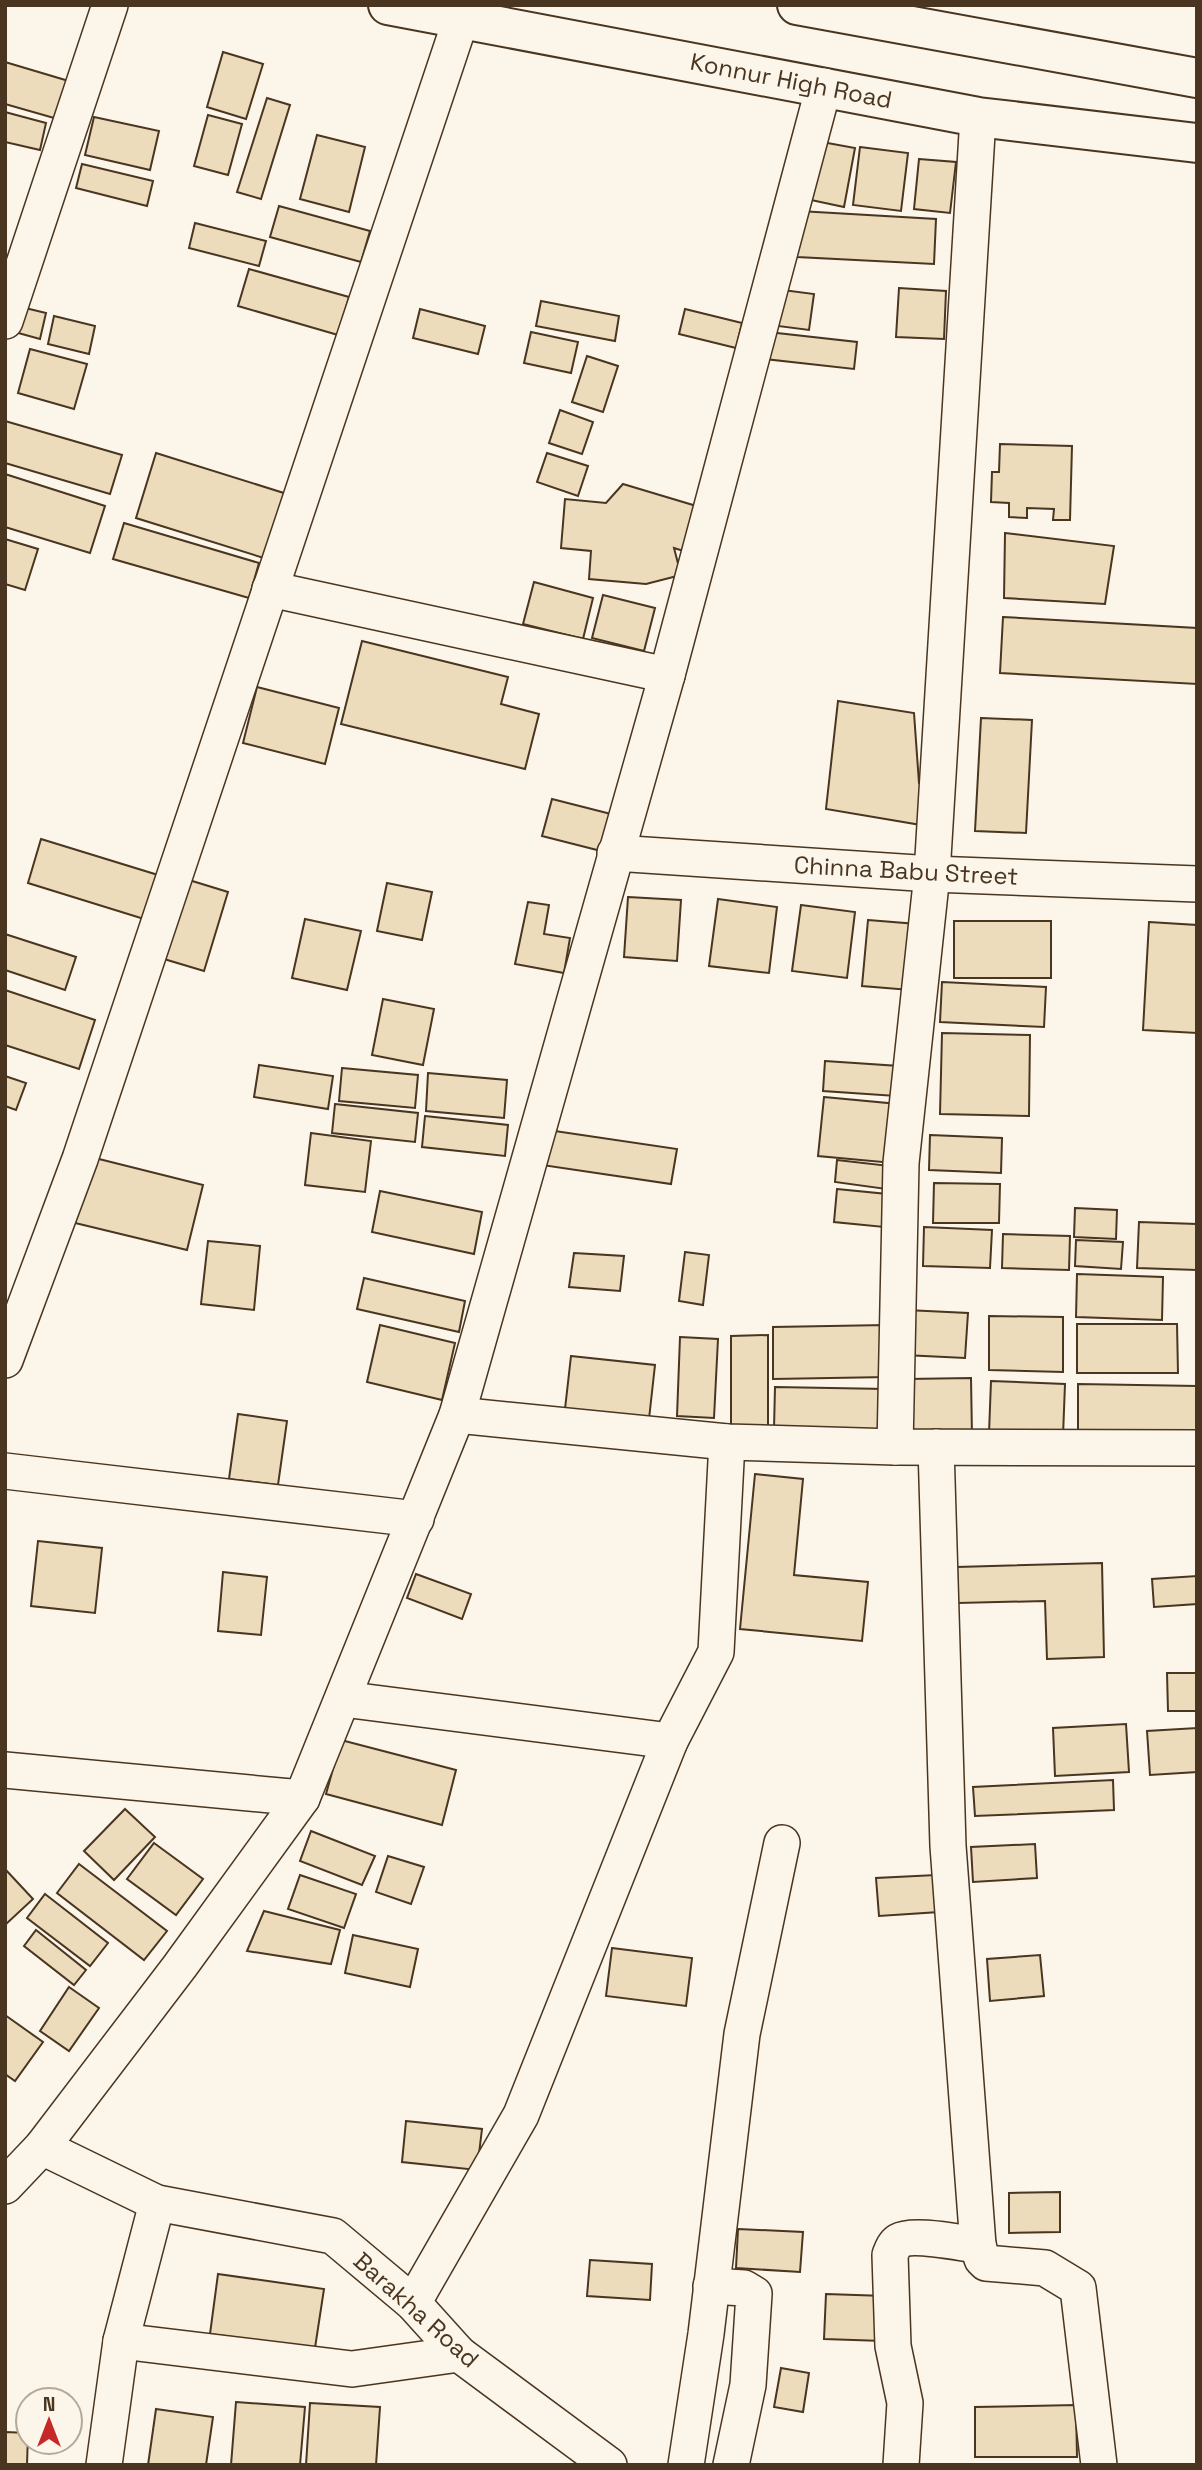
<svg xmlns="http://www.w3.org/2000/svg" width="1202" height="2470" font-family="'Space Grotesk',sans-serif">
	<rect width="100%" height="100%" fill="#fbf6e9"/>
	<!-- building -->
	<g fill="#ecdcbc" stroke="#4a3520" stroke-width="2">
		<path d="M 223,52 L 263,64 L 246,119 L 207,107 Z"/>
		<path d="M 5,62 L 72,82 L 61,120 L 5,104 Z"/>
		<path d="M 267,98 L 290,105 L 261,199 L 237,192 Z"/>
		<path d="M 5,112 L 46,123 L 40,150 L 5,142 Z"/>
		<path d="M 208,115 L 242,124 L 228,175 L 194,166 Z"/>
		<path d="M 94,117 L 159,131 L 150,170 L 85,155 Z"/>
		<path d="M 317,135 L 365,147 L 349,212 L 300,199 Z"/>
		<path d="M 822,142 L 855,148 L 844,207 L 811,200 Z"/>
		<path d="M 860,147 L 908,153 L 901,211 L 853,205 Z"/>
		<path d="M 919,159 L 956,162 L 950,213 L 914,209 Z"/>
		<path d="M 82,164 L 153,181 L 147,206 L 76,188 Z"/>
		<path d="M 279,206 L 370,231 L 361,262 L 270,237 Z"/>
		<path d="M 799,211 L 936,219 L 934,264 L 797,257 Z"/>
		<path d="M 195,223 L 266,241 L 259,266 L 189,248 Z"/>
		<path d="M 249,269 L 349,297 L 338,335 L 238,306 Z"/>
		<path d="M 899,288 L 946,291 L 944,339 L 896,337 Z"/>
		<path d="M 775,289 L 814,294 L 809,330 L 770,325 Z"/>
		<path d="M 541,301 L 619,316 L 615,341 L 536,326 Z"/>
		<path d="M 17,306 L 46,313 L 40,339 L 11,331 Z"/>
		<path d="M 420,309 L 485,326 L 478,354 L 413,338 Z"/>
		<path d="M 685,309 L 742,323 L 736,348 L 679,334 Z"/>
		<path d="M 54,316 L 95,326 L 89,354 L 48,344 Z"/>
		<path d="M 531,332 L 578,342 L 571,373 L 524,363 Z"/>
		<path d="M 768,332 L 857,342 L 854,369 L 765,359 Z"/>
		<path d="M 30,349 L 87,364 L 74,409 L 18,393 Z"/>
		<path d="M 587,356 L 618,366 L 603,412 L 572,402 Z"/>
		<path d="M 560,410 L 593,422 L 582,454 L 549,443 Z"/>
		<path d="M 5,421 L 122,455 L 110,494 L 5,463 Z"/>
		<path d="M 1000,444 L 1072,446 L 1070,520 L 1053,520 L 1054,509 L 1027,508 L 1027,518 L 1009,517 L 1009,503 L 991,502 L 992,472 L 999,472 Z"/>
		<path d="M 156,453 L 287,494 L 267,559 L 136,518 Z"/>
		<path d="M 547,453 L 588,466 L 578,496 L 537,482 Z"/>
		<path d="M 5,474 L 105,506 L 90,553 L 5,527 Z"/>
		<path d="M 623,484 L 703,508 L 690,553 L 674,548 L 681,575 L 646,584 L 589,579 L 591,551 L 561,548 L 565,499 L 606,503 Z"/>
		<path d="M 124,523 L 259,563 L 249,598 L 113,559 Z"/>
		<path d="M 1005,533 L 1114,546 L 1105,604 L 1004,598 Z"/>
		<path d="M 5,539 L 38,549 L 25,590 L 5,584 Z"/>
		<path d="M 534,582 L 593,598 L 583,639 L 523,624 Z"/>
		<path d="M 603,595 L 655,608 L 644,651 L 592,638 Z"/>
		<path d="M 1003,617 L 1197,628 L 1197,684 L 1000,673 Z"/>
		<path d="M 362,641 L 508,677 L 501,704 L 539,714 L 525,769 L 341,724 Z"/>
		<path d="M 257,687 L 339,708 L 325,764 L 243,743 Z"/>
		<path d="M 838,701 L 914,713 L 919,783 L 931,786 L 927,826 L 826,809 Z"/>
		<path d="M 981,718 L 1032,720 L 1026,833 L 975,831 Z"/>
		<path d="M 552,799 L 611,814 L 601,851 L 542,836 Z"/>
		<path d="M 41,839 L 158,875 L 144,919 L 28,883 Z"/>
		<path d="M 189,880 L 228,892 L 204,971 L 164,959 Z"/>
		<path d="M 387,883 L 432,892 L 422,940 L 377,931 Z"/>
		<path d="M 628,897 L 681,900 L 677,961 L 624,957 Z"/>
		<path d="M 718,899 L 777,907 L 769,973 L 709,966 Z"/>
		<path d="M 528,902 L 549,905 L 544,934 L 570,938 L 564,973 L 515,964 Z"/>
		<path d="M 801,905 L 855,912 L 847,978 L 792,971 Z"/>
		<path d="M 305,919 L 361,931 L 347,990 L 292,978 Z"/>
		<path d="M 868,920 L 917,924 L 910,990 L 862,986 Z"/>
		<rect x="954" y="921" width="97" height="57"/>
		<path d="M 1149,922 L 1197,925 L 1197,1033 L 1143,1030 Z"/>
		<path d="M 5,934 L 76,957 L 65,990 L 5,970 Z"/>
		<path d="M 942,982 L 1046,987 L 1044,1027 L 940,1022 Z"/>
		<path d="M 5,990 L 95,1020 L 79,1069 L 5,1045 Z"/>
		<path d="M 383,999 L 434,1009 L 423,1065 L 372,1055 Z"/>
		<path d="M 942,1033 L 1030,1035 L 1029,1116 L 940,1114 Z"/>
		<path d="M 825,1061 L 899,1066 L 896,1096 L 823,1091 Z"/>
		<path d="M 259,1065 L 333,1076 L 328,1109 L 254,1097 Z"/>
		<path d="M 342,1068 L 418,1075 L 415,1108 L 339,1101 Z"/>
		<path d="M 428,1073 L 507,1080 L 504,1118 L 426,1111 Z"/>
		<path d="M 5,1076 L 26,1083 L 16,1110 L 5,1106 Z"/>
		<path d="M 824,1097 L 898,1104 L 893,1163 L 818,1156 Z"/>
		<path d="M 335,1104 L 418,1113 L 415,1142 L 332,1133 Z"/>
		<path d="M 425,1116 L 508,1125 L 505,1156 L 422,1147 Z"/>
		<path d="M 548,1130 L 677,1149 L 671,1184 L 542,1165 Z"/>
		<path d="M 311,1133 L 371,1141 L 365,1192 L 305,1185 Z"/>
		<path d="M 930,1135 L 1002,1138 L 1001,1173 L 929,1170 Z"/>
		<path d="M 87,1156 L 203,1185 L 187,1250 L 71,1222 Z"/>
		<path d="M 837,1160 L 890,1166 L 886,1189 L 835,1182 Z"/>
		<path d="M 934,1183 L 1000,1184 L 999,1223 L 933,1223 Z"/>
		<path d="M 837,1189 L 887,1194 L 884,1227 L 834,1222 Z"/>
		<path d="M 380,1191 L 482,1212 L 474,1254 L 372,1232 Z"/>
		<path d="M 1075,1208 L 1117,1210 L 1116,1239 L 1074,1237 Z"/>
		<path d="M 1139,1222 L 1197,1224 L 1197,1270 L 1137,1268 Z"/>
		<path d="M 924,1227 L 992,1230 L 990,1268 L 923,1266 Z"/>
		<path d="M 1003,1234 L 1070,1236 L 1069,1270 L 1002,1268 Z"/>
		<path d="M 1076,1240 L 1123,1242 L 1121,1269 L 1075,1266 Z"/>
		<path d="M 208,1241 L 260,1246 L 254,1310 L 201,1304 Z"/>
		<path d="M 685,1252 L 709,1255 L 703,1305 L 679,1301 Z"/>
		<path d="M 574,1253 L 624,1256 L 620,1291 L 569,1287 Z"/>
		<path d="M 1077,1274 L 1163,1277 L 1162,1320 L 1076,1317 Z"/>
		<path d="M 364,1278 L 465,1301 L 459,1332 L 357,1309 Z"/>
		<path d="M 906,1310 L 968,1313 L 965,1358 L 904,1355 Z"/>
		<path d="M 989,1316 L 1063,1317 L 1063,1372 L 989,1370 Z"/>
		<path d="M 1077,1324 L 1177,1324 L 1178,1373 L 1077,1373 Z"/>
		<path d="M 380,1325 L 455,1343 L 442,1400 L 367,1382 Z"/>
		<path d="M 886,1325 L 888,1377 L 773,1379 L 773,1327 Z"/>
		<path d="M 768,1335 L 768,1427 L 731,1427 L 731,1336 Z"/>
		<path d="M 680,1337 L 718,1339 L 714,1418 L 677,1416 Z"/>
		<path d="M 571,1356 L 655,1365 L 649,1419 L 565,1409 Z"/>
		<path d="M 971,1378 L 972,1436 L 908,1438 L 907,1379 Z"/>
		<path d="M 991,1381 L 1065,1384 L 1063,1436 L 989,1433 Z"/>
		<path d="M 1078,1384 L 1197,1386 L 1197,1437 L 1078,1435 Z"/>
		<path d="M 775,1387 L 886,1389 L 885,1431 L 774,1429 Z"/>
		<path d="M 238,1414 L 287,1421 L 278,1485 L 229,1479 Z"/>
		<path d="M 755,1474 L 803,1479 L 794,1575 L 868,1582 L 862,1641 L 740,1629 Z"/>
		<path d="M 38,1541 L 102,1548 L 95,1613 L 31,1606 Z"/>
		<path d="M 1102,1563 L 1104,1657 L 1047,1659 L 1045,1601 L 958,1603 L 957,1567 Z"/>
		<path d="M 223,1572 L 267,1577 L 261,1635 L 218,1631 Z"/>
		<path d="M 416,1574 L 471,1594 L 462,1619 L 407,1598 Z"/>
		<path d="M 1197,1576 L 1197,1604 L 1154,1607 L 1152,1579 Z"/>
		<path d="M 1167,1673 L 1197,1673 L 1197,1711 L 1168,1711 Z"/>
		<path d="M 1126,1724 L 1129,1772 L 1055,1776 L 1053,1728 Z"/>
		<path d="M 1197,1728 L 1197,1772 L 1150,1775 L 1147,1731 Z"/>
		<path d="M 341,1740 L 456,1770 L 442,1825 L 326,1794 Z"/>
		<path d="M 1113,1780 L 1114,1810 L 975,1816 L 973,1787 Z"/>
		<path d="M 125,1809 L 155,1837 L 114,1880 L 84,1851 Z"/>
		<path d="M 311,1831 L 375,1856 L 362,1885 L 300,1861 Z"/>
		<path d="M 154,1843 L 203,1879 L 176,1915 L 127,1879 Z"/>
		<path d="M 1035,1844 L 1037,1878 L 973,1882 L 971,1847 Z"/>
		<path d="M 388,1856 L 424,1867 L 411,1904 L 376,1892 Z"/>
		<path d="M 79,1864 L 167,1931 L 144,1960 L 57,1893 Z"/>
		<path d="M 5,1869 L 33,1899 L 5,1925 Z"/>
		<path d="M 300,1875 L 356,1894 L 344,1928 L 288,1909 Z"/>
		<path d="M 936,1875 L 939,1912 L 879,1916 L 876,1878 Z"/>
		<path d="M 45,1894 L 108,1943 L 90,1966 L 27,1918 Z"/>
		<path d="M 264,1911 L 340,1930 L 331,1964 L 247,1951 Z"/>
		<path d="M 36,1930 L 86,1970 L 74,1985 L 24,1946 Z"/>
		<path d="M 353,1935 L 418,1949 L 410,1987 L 345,1973 Z"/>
		<path d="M 612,1948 L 692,1958 L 686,2006 L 606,1996 Z"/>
		<path d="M 1040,1955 L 1044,1996 L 990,2001 L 987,1959 Z"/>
		<path d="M 69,1987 L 99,2008 L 69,2051 L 40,2031 Z"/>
		<path d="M 5,2015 L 43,2042 L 15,2081 L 5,2074 Z"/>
		<path d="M 406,2121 L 482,2129 L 477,2170 L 402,2162 Z"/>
		<path d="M 1060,2192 L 1060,2232 L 1009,2233 L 1009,2193 Z"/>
		<path d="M 738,2229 L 803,2232 L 800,2272 L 736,2268 Z"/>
		<path d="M 590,2260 L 652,2264 L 650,2300 L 587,2296 Z"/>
		<path d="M 218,2274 L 324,2289 L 315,2348 L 210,2334 Z"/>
		<path d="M 826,2294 L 885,2296 L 883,2341 L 824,2339 Z"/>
		<path d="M 781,2368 L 809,2373 L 803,2412 L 774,2407 Z"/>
		<path d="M 236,2402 L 305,2407 L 300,2465 L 231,2465 Z"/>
		<path d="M 310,2403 L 380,2407 L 376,2465 L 306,2465 Z"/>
		<path d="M 1076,2405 L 1077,2457 L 975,2457 L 975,2407 Z"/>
		<path d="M 156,2409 L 213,2417 L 206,2465 L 148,2465 Z"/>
		<path d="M 5,2432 L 28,2433 L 27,2465 L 5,2465 Z"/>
	</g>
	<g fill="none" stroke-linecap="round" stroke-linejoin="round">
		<!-- street casing -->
		<g stroke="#4a3520" stroke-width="38">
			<g id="street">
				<path d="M 5,321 L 110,5"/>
				<path d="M 270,589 L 667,675"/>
				<path d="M 615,853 L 932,874 L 1197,884"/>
				<path d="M 5,1360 L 80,1159 L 461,19"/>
				<path d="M 457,1415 L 727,1442 L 895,1447 L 1197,1448"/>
				<path d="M 895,1447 L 901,1163 L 932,874 L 978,117"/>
				<path d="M 5,1471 L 416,1519"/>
				<path d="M 343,1699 L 670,1741"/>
				<path d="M 5,1770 L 302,1798"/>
				<path d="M 42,2147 L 157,2203 L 333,2236 L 413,2303 L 459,2354 L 609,2465"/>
				<path d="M 5,2186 L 42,2147 L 180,1966 L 302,1798 L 457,1415 L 667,675 L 824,86"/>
				<path d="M 978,2245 L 982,2259 L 986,2263 L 1045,2268 L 1078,2288 L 1099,2465"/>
				<path d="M 711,2286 L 744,2288 L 754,2294 L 748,2385 L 731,2465"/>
				<path d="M 413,2303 L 521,2115 L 670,1741 L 716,1652 L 727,1442"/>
				<path d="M 121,2341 L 352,2369 L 459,2354"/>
				<path d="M 104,2465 L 121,2341 L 157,2203"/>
				<path d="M 686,2465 L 706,2334 L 742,2034 L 782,1843"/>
				<path d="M 901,2465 L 905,2403 L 893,2346 L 890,2255 C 892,2250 894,2244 899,2241 C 913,2233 960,2243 978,2245 L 948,1846 L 936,1447"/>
			</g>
		</g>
		<!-- primary casing -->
		<g stroke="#4a3520" stroke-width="42">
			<g id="primary">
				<path d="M 388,5 L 978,117 L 1197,143"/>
				<path d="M 797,5 L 1197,78"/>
			</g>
		</g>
		<!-- street -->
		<use href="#street" stroke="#fbf6e9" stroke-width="35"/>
		<!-- primary -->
		<use href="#primary" stroke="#fbf6e9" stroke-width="38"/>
	</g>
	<g text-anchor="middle" stroke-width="5" stroke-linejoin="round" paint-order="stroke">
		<!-- street labels -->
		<g font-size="24" fill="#4a3520" stroke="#fbf6e9">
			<text transform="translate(791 81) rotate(11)" y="8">Konnur High Road</text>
			<text transform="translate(906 871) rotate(3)" y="8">Chinna Babu Street</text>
			<text transform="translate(416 2310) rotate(42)" y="8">Barakha Road</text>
		</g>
	</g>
	<!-- border -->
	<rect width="1202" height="2470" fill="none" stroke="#4a3520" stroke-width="14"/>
	<!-- north arrow -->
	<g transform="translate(49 2421)"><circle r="33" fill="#fbf6e9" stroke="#b4a999" stroke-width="2"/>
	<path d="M0-5L12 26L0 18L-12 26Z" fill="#c62828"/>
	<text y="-10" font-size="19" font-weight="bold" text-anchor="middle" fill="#4a3520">N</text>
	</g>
</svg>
